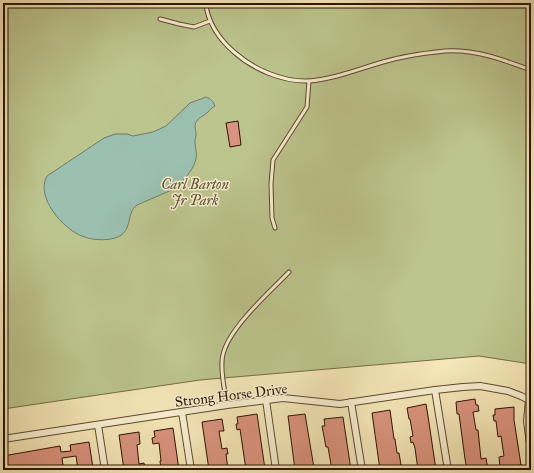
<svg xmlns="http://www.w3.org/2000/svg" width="534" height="473" font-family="'IM FELL Great Primer',serif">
	<rect width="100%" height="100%" fill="#f5e7b8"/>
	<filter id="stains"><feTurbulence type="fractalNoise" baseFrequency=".005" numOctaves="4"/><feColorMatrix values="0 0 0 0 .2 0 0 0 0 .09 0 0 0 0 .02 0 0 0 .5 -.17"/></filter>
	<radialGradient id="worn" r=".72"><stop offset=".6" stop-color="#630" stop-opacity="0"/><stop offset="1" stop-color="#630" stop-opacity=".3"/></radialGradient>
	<!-- green -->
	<path fill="#bdc58e" stroke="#746c48" d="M 3,3 L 531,3 L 531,364 L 479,356 L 200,380 L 3,409 Z"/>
	<!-- water -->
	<path fill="#9cc0b0" stroke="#6f7b6b" d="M 206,97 C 211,99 213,101 215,106 C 211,108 210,110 208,112 C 204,116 199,117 196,122 C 194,126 196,130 196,134 C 196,137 195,139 195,141 C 195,148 198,155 195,162 C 193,170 181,184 174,189 L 137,205 C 125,214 134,232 115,238 C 106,241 90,240 82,236 C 63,229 35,197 47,176 L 104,138 L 115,134 L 127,134 L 133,136 L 153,132 L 166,126 L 190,103 Z"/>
	<!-- building -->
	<g fill="#da937e" stroke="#2b1403">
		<path d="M 238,121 L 241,145 L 230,147 L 226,123 Z"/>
		<path d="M 475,399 L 476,405 L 478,405 L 479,411 L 473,412 L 476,430 L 478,430 L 481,459 L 486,458 L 488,470 L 467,470 L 465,459 L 459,414 L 457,414 L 456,402 Z"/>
		<path d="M 426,404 L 428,416 L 436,470 L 418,470 L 415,448 L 413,442 L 411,443 L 410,437 L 413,436 L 410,419 L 409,419 L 407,408 Z"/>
		<path d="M 514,407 L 514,420 L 521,465 L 500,468 L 499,457 L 504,456 L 501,436 L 498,437 L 496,421 L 494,421 L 493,415 L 495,415 L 495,409 Z"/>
		<path d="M 390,410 L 394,439 L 395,439 L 397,453 L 399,453 L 401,465 L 398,466 L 399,470 L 380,470 L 372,413 Z"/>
		<path d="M 257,414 L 265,469 L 246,470 L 240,429 L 237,430 L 236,424 L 238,424 L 237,417 Z"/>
		<path d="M 305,414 L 314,468 L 295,470 L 288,416 Z"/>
		<path d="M 343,417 L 351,470 L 332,470 L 328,447 L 326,447 L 322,426 L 325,426 L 324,419 Z"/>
		<path d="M 222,419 L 224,431 L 219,431 L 222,449 L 227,448 L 228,454 L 226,454 L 228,470 L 209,470 L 202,422 Z"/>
		<path d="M 173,428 L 179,470 L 161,470 L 160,461 L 161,461 L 159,443 L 153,444 L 152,438 L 155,437 L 154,431 Z"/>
		<path d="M 139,432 L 140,444 L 137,445 L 139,464 L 144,463 L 145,469 L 124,470 L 119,435 Z"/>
		<path d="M 89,442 L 93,468 L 78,470 L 76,456 L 62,458 L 63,465 L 57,466 L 57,469 L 51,470 L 50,466 L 28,470 L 21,470 L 21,469 L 3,470 L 3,456 L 60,446 L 61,452 L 71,451 L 70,445 Z"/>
	</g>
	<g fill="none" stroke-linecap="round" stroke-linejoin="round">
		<!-- service casing -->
		<g stroke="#5e4930" stroke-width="5">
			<g id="service">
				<path d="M 206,3 C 207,22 220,40 234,52 C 253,69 282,82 309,81 C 334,79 359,69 383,62 C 403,56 425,53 445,51 C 475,49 504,60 531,70"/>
				<path d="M 160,19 L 179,24 L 194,27 L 210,21"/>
				<path d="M 275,228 L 272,218 L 271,184 L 273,160 L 307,107 L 309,81"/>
				<path d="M 227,405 C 225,391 221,376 222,362 C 222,333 269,293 289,272"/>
			</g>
		</g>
		<!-- minor casing -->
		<g stroke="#5e4930" stroke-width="8">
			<g id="minor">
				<path d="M 435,390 L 448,470"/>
				<path d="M 266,400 L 276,470"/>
				<path d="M 529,400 L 527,421 L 531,452"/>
				<path d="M 351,402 L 362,470"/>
				<path d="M 182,412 L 191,470"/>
				<path d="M 98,425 L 105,470"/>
				<path d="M 3,439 L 227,405 L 283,398 L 340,404 L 435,390 L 463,387 L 480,386 L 508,391 L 521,396 L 531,401"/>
			</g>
		</g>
		<!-- service -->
		<use href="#service" stroke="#f8efd1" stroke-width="3"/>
		<!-- minor -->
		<use href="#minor" stroke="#f8efd1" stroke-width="6"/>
	</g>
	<g text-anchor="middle" stroke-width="3" stroke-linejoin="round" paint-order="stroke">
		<!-- park labels -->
		<g font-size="14" font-style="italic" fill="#5e5234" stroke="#f8efd1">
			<text x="195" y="189">Carl Barton<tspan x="195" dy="16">Jr Park</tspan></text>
		</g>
		<!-- street labels -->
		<g font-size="14" fill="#2b1403" stroke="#f8efd1">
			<text transform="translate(231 395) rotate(-7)" y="5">Strong Horse Drive</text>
		</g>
	</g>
	<!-- margin -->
	<rect width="534" height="473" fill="none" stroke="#f5e7b8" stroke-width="16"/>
	<rect x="4" y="4" width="526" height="465" fill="none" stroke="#2b1403" stroke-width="2"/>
	<rect x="8" y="8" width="518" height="457" fill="none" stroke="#2b1403"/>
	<rect width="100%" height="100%" filter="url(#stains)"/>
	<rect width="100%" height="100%" fill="url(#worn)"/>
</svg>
